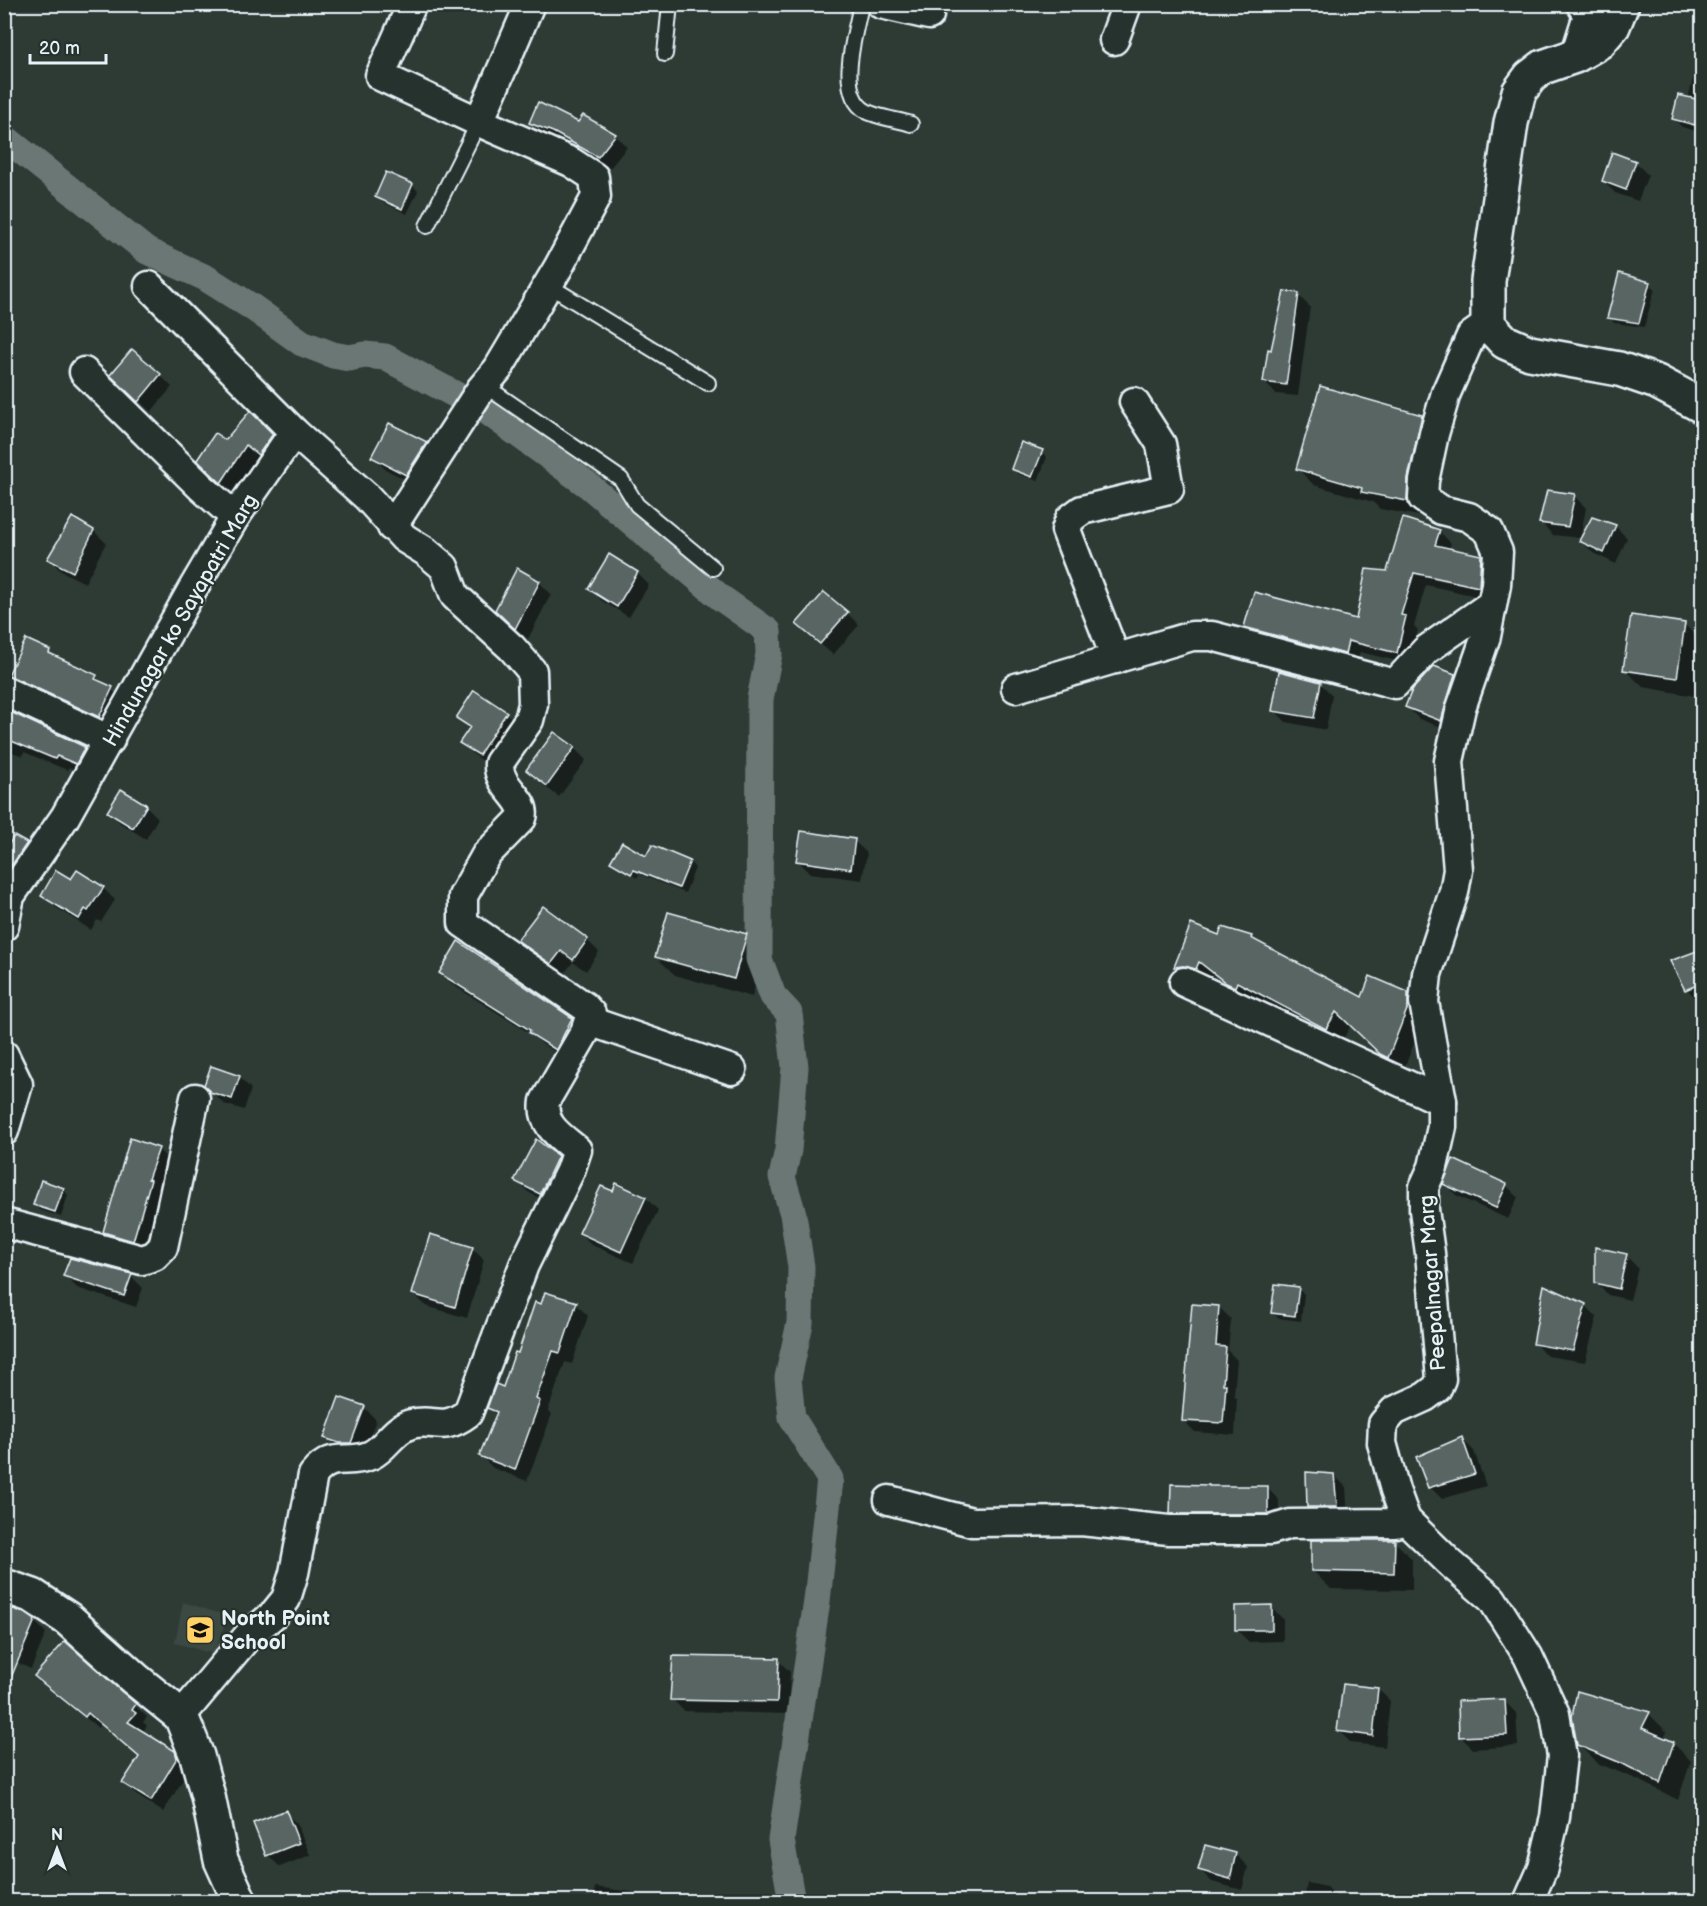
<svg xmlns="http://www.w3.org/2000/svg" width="1707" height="1906" font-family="'Balsamiq Sans',sans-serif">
	<rect width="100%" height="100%" fill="#2e3b35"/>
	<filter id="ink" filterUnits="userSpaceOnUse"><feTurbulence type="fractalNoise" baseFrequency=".0167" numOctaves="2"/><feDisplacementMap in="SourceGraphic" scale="12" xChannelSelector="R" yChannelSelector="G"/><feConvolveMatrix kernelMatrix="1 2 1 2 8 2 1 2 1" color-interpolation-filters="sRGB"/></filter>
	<g filter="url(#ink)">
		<!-- built -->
		<path fill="#3b4843" d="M 183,1602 L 228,1616 L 214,1654 L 175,1643 Z"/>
		<!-- shadow -->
		<g fill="#0007">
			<path d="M 1699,55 L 1702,55 L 1702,133 L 1682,127 L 1673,118 L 1688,99 Z"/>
			<path d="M 531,122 L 578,124 L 615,135 L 627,147 L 610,168 L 567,144 L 543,134 Z"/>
			<path d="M 1613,154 L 1636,163 L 1648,175 L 1638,201 L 1615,193 L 1603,181 Z"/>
			<path d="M 412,185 L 418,191 L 407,214 L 382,202 L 377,196 Z"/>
			<path d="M 1649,283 L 1655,289 L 1644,327 L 1614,323 L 1609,317 Z"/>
			<path d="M 1298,295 L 1310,307 L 1298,396 L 1276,394 L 1264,382 Z"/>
			<path d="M 112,375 L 160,375 L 172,387 L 151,412 Z"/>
			<path d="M 250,413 L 284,447 L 271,466 L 258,455 L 234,493 L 211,472 L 225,442 Z"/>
			<path d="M 1422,416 L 1438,433 L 1424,495 L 1424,517 L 1380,509 L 1373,502 L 1314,485 L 1297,468 Z"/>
			<path d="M 390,425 L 426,444 L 438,456 L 418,486 L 385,469 L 373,457 Z"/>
			<path d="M 1042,452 L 1047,457 L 1038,481 L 1018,474 L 1012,468 Z"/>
			<path d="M 1574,496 L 1586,508 L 1580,538 L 1553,535 L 1541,523 Z"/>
			<path d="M 1615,526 L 1627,538 L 1616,564 L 1593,553 L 1581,541 Z"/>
			<path d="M 94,531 L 106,543 L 85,583 L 61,571 L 49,559 Z"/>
			<path d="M 1439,531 L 1451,543 L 1449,550 L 1481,557 L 1493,569 L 1490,599 L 1426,585 L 1414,626 L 1418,630 L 1409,664 L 1360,652 L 1357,665 L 1257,639 L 1245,627 L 1357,621 L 1388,573 Z"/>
			<path d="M 637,573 L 649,585 L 629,617 L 602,601 L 590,589 Z"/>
			<path d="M 539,582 L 551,594 L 528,639 L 509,622 Z"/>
			<path d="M 847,613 L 859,625 L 833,655 L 810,635 Z"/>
			<path d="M 1685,625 L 1702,642 L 1695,696 L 1643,687 L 1624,669 Z"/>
			<path d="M 49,652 L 55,657 L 96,677 L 121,698 L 108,725 L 20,685 L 10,675 Z"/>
			<path d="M 1455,675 L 1467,687 L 1453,732 L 1419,719 L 1407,707 Z"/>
			<path d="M 1320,683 L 1332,695 L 1326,730 L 1286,722 L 1274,710 Z"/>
			<path d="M 4,711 L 84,748 L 96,760 L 88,775 L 69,767 L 67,770 L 24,752 L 23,756 L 4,749 Z"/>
			<path d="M 506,713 L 518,725 L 491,766 L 473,754 L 461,743 L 470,730 L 457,717 Z"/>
			<path d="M 554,734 L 574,748 L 586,760 L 559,797 L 539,782 L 528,770 Z"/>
			<path d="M 121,791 L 146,806 L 158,818 L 146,839 L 120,823 L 109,811 Z"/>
			<path d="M 854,841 L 867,853 L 862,880 L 810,873 L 798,861 Z"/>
			<path d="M 26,844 L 31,850 L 18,869 L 4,860 Z"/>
			<path d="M 653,847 L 690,862 L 695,868 L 685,893 L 639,874 L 637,878 L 618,867 L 612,862 L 647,858 Z"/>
			<path d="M 71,881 L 103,888 L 115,900 L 101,922 L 97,920 L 91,930 L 55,907 L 43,895 Z"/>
			<path d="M 1192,926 L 1220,937 L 1251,938 L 1363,999 L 1408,993 L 1423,1008 L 1422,1023 L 1403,1071 L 1396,1069 L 1351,1025 L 1341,1043 L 1251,996 L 1250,1001 L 1243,998 L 1214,975 L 1211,983 L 1190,981 L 1176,967 Z"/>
			<path d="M 746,936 L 764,954 L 752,997 L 675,975 L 656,957 Z"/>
			<path d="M 519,940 L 587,940 L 599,952 L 586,971 L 573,962 L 564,974 L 531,952 Z"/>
			<path d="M 1702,951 L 1702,1005 L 1687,989 L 1672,962 Z"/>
			<path d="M 441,973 L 571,1019 L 583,1031 L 568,1060 L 542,1044 L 534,1036 L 453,985 Z"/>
			<path d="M 239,1077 L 251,1089 L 244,1110 L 224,1104 L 211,1091 Z"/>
			<path d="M 158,1149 L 168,1159 L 158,1189 L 161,1192 L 143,1250 L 115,1242 L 105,1232 Z"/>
			<path d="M 557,1157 L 569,1169 L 552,1205 L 528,1192 L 516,1180 Z"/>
			<path d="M 1445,1184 L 1506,1185 L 1518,1197 L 1508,1219 L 1457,1196 Z"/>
			<path d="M 617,1185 L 646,1198 L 658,1210 L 633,1263 L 592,1245 L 580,1233 L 613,1193 Z"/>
			<path d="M 63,1189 L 68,1195 L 61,1217 L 40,1210 L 34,1204 Z"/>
			<path d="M 472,1248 L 484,1260 L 467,1318 L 426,1306 L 414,1294 Z"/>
			<path d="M 1626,1256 L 1638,1268 L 1630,1300 L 1608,1295 L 1596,1283 Z"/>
			<path d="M 65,1276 L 131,1276 L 143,1288 L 136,1307 L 77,1288 Z"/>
			<path d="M 1298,1289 L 1304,1294 L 1301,1321 L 1278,1318 L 1272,1313 Z"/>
			<path d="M 576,1304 L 588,1316 L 572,1364 L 565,1362 L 548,1411 L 552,1414 L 527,1481 L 493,1468 L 481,1456 L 497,1416 L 489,1408 L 504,1389 L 519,1354 Z"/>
			<path d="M 1585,1305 L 1597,1317 L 1585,1362 L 1547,1356 L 1535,1344 Z"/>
			<path d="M 1219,1307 L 1231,1319 L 1228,1351 L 1237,1360 L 1234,1395 L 1237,1398 L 1235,1435 L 1195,1432 L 1183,1420 Z"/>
			<path d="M 364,1407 L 376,1420 L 363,1454 L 338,1449 L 326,1437 Z"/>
			<path d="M 1462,1439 L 1474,1451 L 1486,1486 L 1442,1499 L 1430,1487 Z"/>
			<path d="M 1334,1475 L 1346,1487 L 1348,1518 L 1321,1519 L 1309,1507 Z"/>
			<path d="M 1267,1488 L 1279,1500 L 1279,1525 L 1184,1525 L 1172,1513 Z"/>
			<path d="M 1702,1495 L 1702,1526 L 1693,1517 Z"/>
			<path d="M 1394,1541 L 1412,1559 L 1412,1590 L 1331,1589 L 1312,1570 Z"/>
			<path d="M 1271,1607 L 1283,1619 L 1283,1641 L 1249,1642 L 1237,1630 Z"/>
			<path d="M 4,1608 L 34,1621 L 46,1633 L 31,1669 L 4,1657 Z"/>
			<path d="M 65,1643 L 147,1717 L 143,1722 L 147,1726 L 142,1732 L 174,1752 L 186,1765 L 189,1770 L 163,1812 L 136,1795 L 124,1783 L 140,1758 L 101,1724 L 98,1728 L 36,1676 Z"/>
			<path d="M 778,1660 L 790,1672 L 788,1714 L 684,1711 L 672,1699 Z"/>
			<path d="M 1378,1689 L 1390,1701 L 1385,1747 L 1351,1743 L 1339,1731 Z"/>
			<path d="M 1578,1693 L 1649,1714 L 1667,1732 L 1664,1739 L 1673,1743 L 1691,1761 L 1678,1800 L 1641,1781 L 1597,1763 L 1578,1744 Z"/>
			<path d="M 1504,1701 L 1516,1713 L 1518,1746 L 1473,1749 L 1461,1737 Z"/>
			<path d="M 285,1812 L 297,1824 L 310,1855 L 280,1867 L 268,1855 Z"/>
			<path d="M 1236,1855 L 1248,1867 L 1242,1890 L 1212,1882 L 1200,1870 Z"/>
			<path d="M 1307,1883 L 1327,1887 L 1339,1899 L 1339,1902 L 1304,1902 Z"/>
			<path d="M 595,1887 L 632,1892 L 642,1902 L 593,1902 Z"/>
		</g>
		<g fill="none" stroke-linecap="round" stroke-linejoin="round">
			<!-- canal -->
			<path stroke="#6b7775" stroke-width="27" d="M 4,137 L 147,251 L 206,278 L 252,307 L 302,343 L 333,355 L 349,358 L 365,355 L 385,357 L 488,412 L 588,485 L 721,598 L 768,631 L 769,654 L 760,699 L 759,959 L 773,996 L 789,1013 L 795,1067 L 788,1150 L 782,1177 L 793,1214 L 801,1267 L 800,1323 L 788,1378 L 792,1418 L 830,1479 L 817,1601 L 781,1840 L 792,1902"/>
		</g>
		<!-- building -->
		<g fill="#596563" stroke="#e8f1f8" stroke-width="1.5">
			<path d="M 1678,95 L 1701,100 L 1695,125 L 1672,119 Z"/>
			<path d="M 538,102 L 578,122 L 583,115 L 616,134 L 598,157 L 553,132 L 529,123 Z"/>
			<path d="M 1612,152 L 1636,161 L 1626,190 L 1602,181 Z"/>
			<path d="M 386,172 L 413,184 L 402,209 L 375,197 Z"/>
			<path d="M 1619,273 L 1650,282 L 1639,323 L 1607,318 Z"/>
			<path d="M 1284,291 L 1299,293 L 1286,385 L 1263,382 L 1268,349 L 1271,350 Z"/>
			<path d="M 132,349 L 161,374 L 138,402 L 110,375 Z"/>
			<path d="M 1320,386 L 1422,415 L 1408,478 L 1407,501 L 1361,492 L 1362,488 L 1296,469 Z"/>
			<path d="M 250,411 L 273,434 L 258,455 L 246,445 L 221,483 L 197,460 L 215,433 L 225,440 Z"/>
			<path d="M 389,423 L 427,442 L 406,475 L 371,457 Z"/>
			<path d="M 1021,442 L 1043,450 L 1032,477 L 1011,469 Z"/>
			<path d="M 1547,490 L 1575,494 L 1568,527 L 1539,523 Z"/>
			<path d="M 72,517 L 94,530 L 73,572 L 47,559 Z"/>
			<path d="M 1592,517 L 1616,525 L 1604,553 L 1579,541 Z"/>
			<path d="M 1403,518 L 1440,530 L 1435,545 L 1481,555 L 1479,587 L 1414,573 L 1401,615 L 1406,616 L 1397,653 L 1348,641 L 1345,654 L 1244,627 L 1254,592 L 1356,619 L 1366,569 L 1387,571 Z"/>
			<path d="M 609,554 L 638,572 L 617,607 L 588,589 Z"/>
			<path d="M 517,568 L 540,581 L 515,629 L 495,610 Z"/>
			<path d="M 824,592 L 848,612 L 820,644 L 796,624 Z"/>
			<path d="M 1631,615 L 1685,623 L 1677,678 L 1623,670 Z"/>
			<path d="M 26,639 L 50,650 L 49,653 L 97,675 L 95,679 L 113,687 L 99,717 L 8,675 Z"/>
			<path d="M 1434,666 L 1455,674 L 1441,721 L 1405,707 L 1412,690 Z"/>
			<path d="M 1279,671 L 1321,682 L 1314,718 L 1272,711 Z"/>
			<path d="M 474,690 L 507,712 L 479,755 L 459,743 L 470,727 L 456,718 Z"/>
			<path d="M 4,709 L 85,747 L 76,764 L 57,756 L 55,759 L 4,738 Z"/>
			<path d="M 554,732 L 575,747 L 547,786 L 526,770 Z"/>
			<path d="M 121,789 L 147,805 L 133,828 L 107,812 Z"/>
			<path d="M 801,831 L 855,839 L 851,869 L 796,861 Z"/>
			<path d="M 14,836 L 27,843 L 12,865 L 4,860 L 4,852 Z"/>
			<path d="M 622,842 L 646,856 L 652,845 L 690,861 L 679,888 L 634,870 L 631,874 L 610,862 Z"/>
			<path d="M 56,870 L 71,879 L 77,870 L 104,887 L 88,911 L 85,909 L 79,919 L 41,896 Z"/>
			<path d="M 543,906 L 588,939 L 573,960 L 561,951 L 551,964 L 517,940 Z"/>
			<path d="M 668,912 L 747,934 L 734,979 L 655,957 Z"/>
			<path d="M 1191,924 L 1219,935 L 1222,927 L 1252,936 L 1251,938 L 1362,997 L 1370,976 L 1408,992 L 1408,1007 L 1388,1058 L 1380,1054 L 1336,1012 L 1326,1029 L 1237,982 L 1235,987 L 1226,983 L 1199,962 L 1196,969 L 1183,966 L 1174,967 Z"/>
			<path d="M 458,941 L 572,1018 L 556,1050 L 529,1033 L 530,1030 L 439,973 Z"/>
			<path d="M 1702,949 L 1702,983 L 1685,990 L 1670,961 Z"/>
			<path d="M 211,1066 L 240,1076 L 232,1099 L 210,1092 L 204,1085 Z"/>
			<path d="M 130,1138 L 159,1148 L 148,1179 L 151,1180 L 133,1241 L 103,1232 Z"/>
			<path d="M 536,1139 L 558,1156 L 540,1194 L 514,1181 Z"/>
			<path d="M 1453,1159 L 1507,1184 L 1496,1208 L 1443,1184 Z"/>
			<path d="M 41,1180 L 64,1188 L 55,1212 L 33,1205 Z"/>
			<path d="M 616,1183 L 646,1197 L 621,1252 L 579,1233 L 601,1186 L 613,1191 Z"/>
			<path d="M 430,1234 L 473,1247 L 455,1307 L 412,1294 Z"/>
			<path d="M 1595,1247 L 1627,1254 L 1619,1289 L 1595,1283 Z"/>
			<path d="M 70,1258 L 132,1274 L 124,1296 L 63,1276 Z"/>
			<path d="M 1275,1284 L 1299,1287 L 1295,1316 L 1271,1313 Z"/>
			<path d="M 1544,1285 L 1586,1304 L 1573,1351 L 1533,1344 Z"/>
			<path d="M 545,1292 L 577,1302 L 560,1353 L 553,1351 L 536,1399 L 540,1401 L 515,1470 L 479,1456 L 497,1412 L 487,1408 L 496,1384 L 503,1387 L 515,1352 L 518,1353 L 535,1302 L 541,1304 Z"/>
			<path d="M 1192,1304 L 1219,1306 L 1216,1346 L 1226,1347 L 1223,1384 L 1226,1384 L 1223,1423 L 1182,1421 Z"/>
			<path d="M 339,1397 L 365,1406 L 351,1443 L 339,1443 L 324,1438 Z"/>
			<path d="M 1462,1437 L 1475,1474 L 1428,1488 L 1416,1457 Z"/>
			<path d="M 1306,1472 L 1334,1474 L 1337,1507 L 1307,1507 Z"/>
			<path d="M 1171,1484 L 1209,1485 L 1209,1486 L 1268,1486 L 1268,1514 L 1170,1514 Z"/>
			<path d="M 1311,1540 L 1395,1540 L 1394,1573 L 1311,1571 Z"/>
			<path d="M 1272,1605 L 1272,1630 L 1235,1630 L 1235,1606 Z"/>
			<path d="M 4,1606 L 25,1613 L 35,1620 L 5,1692 Z"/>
			<path d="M 65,1641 L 136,1704 L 132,1710 L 136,1713 L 128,1722 L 175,1751 L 177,1758 L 151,1801 L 122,1783 L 139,1757 L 88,1713 L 85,1717 L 34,1676 Z"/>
			<path d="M 673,1656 L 779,1658 L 777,1702 L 670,1700 Z"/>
			<path d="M 1343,1684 L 1378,1688 L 1373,1736 L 1337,1731 Z"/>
			<path d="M 1577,1691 L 1650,1712 L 1642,1728 L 1674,1742 L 1660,1783 L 1621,1763 L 1577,1745 L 1572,1717 Z"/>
			<path d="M 1505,1699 L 1507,1735 L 1459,1737 L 1458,1701 Z"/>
			<path d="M 286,1810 L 299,1843 L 266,1856 L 253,1823 Z"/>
			<path d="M 1205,1845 L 1236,1853 L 1230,1879 L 1198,1870 Z"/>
		</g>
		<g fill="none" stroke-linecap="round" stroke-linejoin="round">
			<!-- service casing -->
			<g stroke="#e8f1f8" stroke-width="18">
				<g id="service">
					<path d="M 861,4 C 856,33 835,93 866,111 C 876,117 899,120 911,124"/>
					<path d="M 665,54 L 670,4"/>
					<path d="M 427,226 L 479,122"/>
					<path d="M 548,285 L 708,383"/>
					<path d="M 484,385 L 621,479 L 637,505 L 713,568"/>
				</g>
			</g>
			<!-- minor casing -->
			<g stroke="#e8f1f8" stroke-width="33">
				<g id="minor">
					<path d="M 412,4 L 380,76 L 479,122"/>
					<path d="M 881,4 L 929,15"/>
					<path d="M 1114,40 L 1127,4"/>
					<path d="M 1575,56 L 1588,15 L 1581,4"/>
					<path d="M 1488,324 L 1471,336 L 1446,393 L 1434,434 L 1424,481 L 1423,498 L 1441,510 L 1469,517 L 1489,531 L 1498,552 L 1496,585 L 1486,636 L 1461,708 L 1449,761 L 1458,870 L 1454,892 L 1427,974 L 1424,1002 L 1442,1101 L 1442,1127 L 1433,1167 L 1424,1187 L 1424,1210 L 1430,1253 L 1441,1379 L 1437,1388 L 1425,1397 L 1394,1411 L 1383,1424 L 1382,1443 L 1395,1490 L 1406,1520 L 1450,1563 L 1492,1599 L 1528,1656 L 1555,1714 L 1562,1756 L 1555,1817 L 1543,1868 L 1528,1902"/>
					<path d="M 84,372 L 201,487 L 235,517"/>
					<path d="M 392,527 L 481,389 L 498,369 L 558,268 L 596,197 L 594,177 L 571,162 L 479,122 L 530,4"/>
					<path d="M 1116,659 L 1066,530 L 1070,519 L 1082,510 L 1169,489 L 1161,444 L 1134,402"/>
					<path d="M 1016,688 L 1192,636 L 1212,636 L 1395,684 L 1426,650 L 1492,604"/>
					<path d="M 4,691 L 110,740"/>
					<path d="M 4,926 L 10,896 L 65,817 L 192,590 L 235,517 L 294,432 L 149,286"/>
					<path d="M 1184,982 L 1442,1101"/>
					<path d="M 589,1021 L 732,1070"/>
					<path d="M 4,1055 L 18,1084 L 4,1131"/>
					<path d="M 4,1223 L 142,1260 L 154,1256 L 163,1247 L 195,1098"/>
					<path d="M 889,1500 L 972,1522 L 1081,1521 L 1169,1530 L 1271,1530 L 1290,1524 L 1395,1523 L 1406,1520"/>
					<path d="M 181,1716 L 248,1636 L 273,1615 L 286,1599 L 294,1573 L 313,1475 C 333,1450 346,1466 371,1455 C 386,1448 393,1429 411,1424 C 436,1418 441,1433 468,1413 L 524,1265 L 570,1171 L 577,1150 C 560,1136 541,1125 545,1101 L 585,1032 L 591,1014 L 584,1006 L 463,923 L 463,896 L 486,855 L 522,818 C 528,799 497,788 499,763 L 529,720 L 533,704 L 532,671 L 512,648 L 455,596 L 444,567 L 425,551 L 404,538 L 367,497 L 294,432"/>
				</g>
			</g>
			<!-- tertiary casing -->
			<g stroke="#e8f1f8" stroke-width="38">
				<path id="tertiary" d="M 1622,4 L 1613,26 L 1599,42 L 1575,56 L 1543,67 L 1530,77 L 1519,92 L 1511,123 L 1488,281 L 1488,324 L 1505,342 L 1530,353 L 1619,369 L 1657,382 L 1702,406"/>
			</g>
			<!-- secondary casing -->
			<g stroke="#e8f1f8" stroke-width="38">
				<path id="secondary" d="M 4,1586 L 33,1596 L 68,1619 L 135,1679 L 181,1716 L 197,1756 L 208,1796 L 221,1860 L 240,1902"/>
			</g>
			<!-- service -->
			<use href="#service" stroke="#26332d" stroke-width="14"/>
			<!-- minor -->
			<use href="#minor" stroke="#26332d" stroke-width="28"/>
			<!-- tertiary -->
			<use href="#tertiary" stroke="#26332d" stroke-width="33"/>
			<!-- secondary -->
			<use href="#secondary" stroke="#26332d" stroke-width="33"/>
		</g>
	</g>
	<!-- icons -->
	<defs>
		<g id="school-square" transform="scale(1.5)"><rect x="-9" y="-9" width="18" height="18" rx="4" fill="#ffd166" stroke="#26332d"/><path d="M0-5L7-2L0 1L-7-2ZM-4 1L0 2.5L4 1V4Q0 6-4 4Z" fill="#111"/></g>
	</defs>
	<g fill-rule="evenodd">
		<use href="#school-square" x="200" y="1630"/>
	</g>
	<g text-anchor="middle" stroke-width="4.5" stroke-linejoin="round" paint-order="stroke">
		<!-- street labels -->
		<g font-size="21" fill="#e8f1f8" stroke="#26332d">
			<text transform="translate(180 620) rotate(-60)" y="7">Hindunagar ko Sayapatri Marg</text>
			<text transform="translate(1432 1283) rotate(-94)" y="7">Peepalnagar Marg</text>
		</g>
		<!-- poi labels -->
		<g font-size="21" font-weight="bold" fill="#e8f1f8" stroke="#26332d" text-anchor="start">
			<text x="221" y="1625">North Point<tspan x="221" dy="24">School</tspan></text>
		</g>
	</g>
	<!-- margin -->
	<rect width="1707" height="1906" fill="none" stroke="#26332d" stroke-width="24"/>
	<rect x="12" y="12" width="1683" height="1882" fill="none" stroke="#e8f1f8" stroke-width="2" filter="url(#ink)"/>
	<!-- north arrow -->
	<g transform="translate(57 1849)" stroke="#26332d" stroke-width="4.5" paint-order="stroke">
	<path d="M0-4.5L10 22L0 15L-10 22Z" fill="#e8f1f8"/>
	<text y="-9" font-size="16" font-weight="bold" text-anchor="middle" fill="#e8f1f8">N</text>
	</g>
	<!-- scale -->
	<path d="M30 54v9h76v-9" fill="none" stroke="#e8f1f8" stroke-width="3"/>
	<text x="39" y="54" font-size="18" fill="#e8f1f8" stroke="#26332d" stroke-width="4.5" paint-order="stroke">20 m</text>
</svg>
